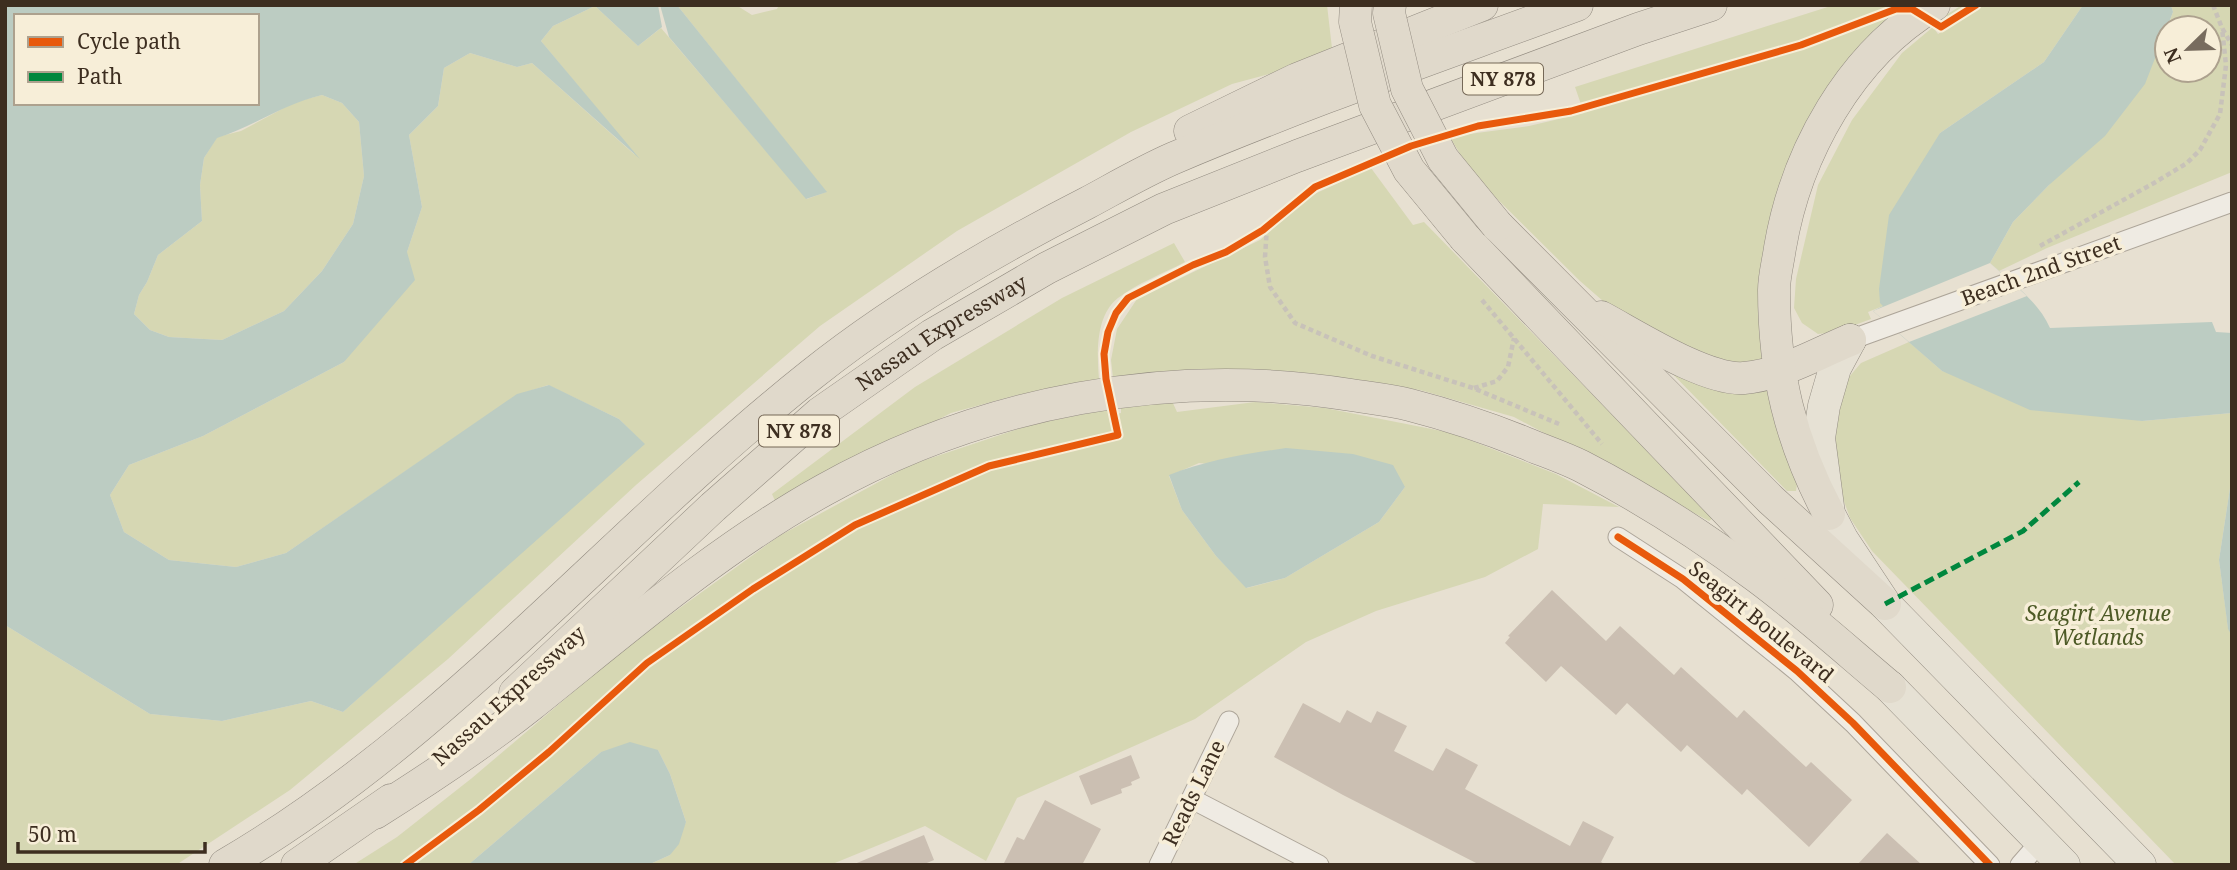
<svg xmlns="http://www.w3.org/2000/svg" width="2237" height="870" font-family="'Noto Serif',serif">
	<rect width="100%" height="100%" fill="#e7e0d1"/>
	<!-- green -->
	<g fill="#d6d7b3" fill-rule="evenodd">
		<path d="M 677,5 L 736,5 L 752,15 L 777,9 L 779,5 L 1327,5 L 1333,57 L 1232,84 L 1131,132 L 957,231 L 820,326 L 636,485 L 448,659 L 290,790 L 176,865 L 5,865 L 5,625 L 150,714 L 222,721 L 311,701 L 343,712 L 642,442 L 619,419 L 548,385 L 517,395 L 286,553 L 236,567 L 169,560 L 124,532 L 110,495 L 129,465 L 203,436 L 344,362 L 407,252 L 422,207 L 409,135 L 438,106 L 444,68 L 470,53 L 517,67 L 532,63 L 635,155 L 541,41 L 553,26 L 595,6 L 638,46 L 661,28 L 807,199 L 826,192 Z"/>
		<path d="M 1834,5 L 1899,5 L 1827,105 L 1765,362 L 1724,368 L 1611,308 L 1580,281 L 1473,175 L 1451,139 L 1469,134 L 1529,126 L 1584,113 L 1575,87 Z"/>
		<path d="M 1962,5 L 2083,5 L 2044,62 L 1940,133 L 1883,306 L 1868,312 L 1871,319 L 1836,332 L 1818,334 L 1802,323 L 1794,308 L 1796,279 L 1818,185 L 1852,120 L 1902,53 L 1933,27 L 1938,34 L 1952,25 L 1946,15 Z"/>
		<path d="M 2171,5 L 2232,5 L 2232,172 L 2047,248 L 1999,271 L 1990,263 L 2013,222 L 2049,185 L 2165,35 L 2167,29 L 2167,70 L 2209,70 L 2209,28 L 2167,28 L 2173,12 Z"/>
		<path d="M 322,95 L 342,103 L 359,122 L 364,176 L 353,224 L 322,271 L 284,311 L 222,340 L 169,337 L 150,330 L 134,314 L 139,295 L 147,282 L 158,255 L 202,221 L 200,185 L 204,158 L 217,137 L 241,131 L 295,102 Z"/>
		<path d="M 1371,168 L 1413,225 L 1424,222 L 1713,518 L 1709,521 L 1514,417 L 1420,390 L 1304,373 L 1113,378 L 1111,360 L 1117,329 L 1137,299 L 1260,240 L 1310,196 Z"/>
		<path d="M 1174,243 L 1185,262 C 1164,273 1136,284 1118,298 C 1095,316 1097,354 1099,379 L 1013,396 L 951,413 L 776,503 L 772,494 L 915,387 L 1062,298 Z"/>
		<path d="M 1909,342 L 1942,371 L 2142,421 L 2232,413 L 2232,475 L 2219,560 L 2228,628 L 2232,636 L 2232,865 L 2176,865 L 1872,551 L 1850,518 L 1833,471 L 1836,392 L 1861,363 Z"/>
		<path d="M 1657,358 L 1769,383 L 1783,448 L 1797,484 L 1796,491 L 1787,491 Z"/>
		<path d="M 1172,401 L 1177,412 L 1255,402 L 1325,408 L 1452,433 L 1556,474 L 1619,507 L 1543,504 L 1538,549 L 1485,577 L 1376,611 L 1306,642 L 1195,719 L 1017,798 L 986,861 L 925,826 L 830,865 L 648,865 L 670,855 L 686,822 L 670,774 L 658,750 L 601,752 L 468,865 L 353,865 L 397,837 L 472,778 L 626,647 L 779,536 L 910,465 L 1030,425 L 1109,409 L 1111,415 L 1121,413 L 1121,407 ZM 1199,463 L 1405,487 L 1379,522 L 1285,578 L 1247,588 L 1216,556 L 1182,510 L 1169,476 Z"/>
	</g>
	<!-- water -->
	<g fill="#bcccc2" fill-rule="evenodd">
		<path d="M 5,5 L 658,5 L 662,27 L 638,46 L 595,6 L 553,26 L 541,41 L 640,159 L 532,63 L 517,67 L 470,53 L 444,68 L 438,106 L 409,135 L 422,207 L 407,252 L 415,280 L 344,362 L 203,436 L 129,465 L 110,495 L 124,532 L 169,560 L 236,567 L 286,553 L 517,394 L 549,385 L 619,419 L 645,444 L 343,712 L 311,701 L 222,721 L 150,714 L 5,625 ZM 16,16 L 257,16 L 257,103 L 16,103 ZM 322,95 L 342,103 L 359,122 L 364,176 L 353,224 L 322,271 L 284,311 L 222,340 L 169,337 L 150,330 L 134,314 L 139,295 L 147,282 L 158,255 L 202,221 L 200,185 L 204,158 L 217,138 C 254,126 284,104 322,95 Z"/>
		<path d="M 660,5 L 677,5 L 827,192 L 806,199 L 669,37 Z"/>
		<path d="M 2083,5 L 2171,5 L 2173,12 L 2145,84 L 2105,136 L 2049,185 L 2013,222 L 1990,263 C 2012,283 2038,301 2050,328 L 2212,322 L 2216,332 L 2232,333 L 2232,413 L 2142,421 L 2030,410 L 1942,371 L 1873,311 L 1883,306 L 1880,303 L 1879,289 L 1889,215 L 1940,133 L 2044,62 Z"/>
		<path d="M 1286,448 L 1353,454 L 1393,465 L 1405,487 L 1379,522 L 1285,578 L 1246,588 L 1216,556 L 1182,510 L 1169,475 C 1207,460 1245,454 1286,448 Z"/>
		<path d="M 2232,475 L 2232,636 L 2228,629 L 2219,560 Z"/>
		<path d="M 630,742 L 658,750 L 670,774 L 686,822 L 679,844 L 670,855 L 648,865 L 468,865 L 601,752 Z"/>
	</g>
	<!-- pier -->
	<path fill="#e7e0d1" d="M 1990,263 L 2027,296 L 1909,342 L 1873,311 Z"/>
	<!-- building -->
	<g fill="#cbbfb2">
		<path d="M 1552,590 L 1606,641 L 1620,626 L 1674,675 L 1681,667 L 1737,718 L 1744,710 L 1806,767 L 1811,762 L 1852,800 L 1809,847 L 1747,789 L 1742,795 L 1687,745 L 1681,752 L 1627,703 L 1616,715 L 1561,666 L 1546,682 L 1505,643 L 1510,637 L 1508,636 Z"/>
		<path d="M 1303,703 L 1340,723 L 1347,710 L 1371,723 L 1377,711 L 1407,726 L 1394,751 L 1433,771 L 1446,748 L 1478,765 L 1465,789 L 1570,846 L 1583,821 L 1614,837 L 1601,862 L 1606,865 L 1480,865 L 1343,795 L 1274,757 Z"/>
		<path d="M 1131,755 L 1140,778 L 1131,782 L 1132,785 L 1121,789 L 1122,793 L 1091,805 L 1079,776 Z"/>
		<path d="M 1045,800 L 1101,829 L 1082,865 L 1003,865 L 1017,837 L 1024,840 Z"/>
		<path d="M 1887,833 L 1922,865 L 1857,865 Z"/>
		<path d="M 924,835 L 934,860 L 922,865 L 852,865 Z"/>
	</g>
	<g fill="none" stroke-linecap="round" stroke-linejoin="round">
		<!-- minor casing -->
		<g stroke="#ada599" stroke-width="21">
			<g id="minor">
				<path d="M 1850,340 L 2232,202"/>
				<path d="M 1618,537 L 1683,579 L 1797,671 L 1853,723 L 1990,865"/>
				<path d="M 1192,799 L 1319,865"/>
				<path d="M 1159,865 L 1229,721"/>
				<path d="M 2020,865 L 2041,841"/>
			</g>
		</g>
		<!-- primary casing -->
		<g stroke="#928b80" stroke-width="33">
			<g id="primary">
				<path d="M 1850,340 L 1835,368 L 1824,406 L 1819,438 L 1829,514 L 1842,539 L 1885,604 L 2140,865"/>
				<path d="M 1890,687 L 2064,865"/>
			</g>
		</g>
		<!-- trunk casing -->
		<g stroke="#928b80" stroke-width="33">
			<g id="trunk">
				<path d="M 1190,131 L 1297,79 L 1482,5"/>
				<path d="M 1497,225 L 1771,500 L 1885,604"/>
				<path d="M 1465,238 L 1817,605"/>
				<path d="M 1601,317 C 1635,335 1706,381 1744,378 C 1781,375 1816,354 1850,340"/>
				<path d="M 1829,514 C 1790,441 1774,373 1774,290 C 1774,277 1778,262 1780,248 C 1796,153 1850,55 1934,5"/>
				<path id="s1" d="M 515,693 L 713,507 L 820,413 L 932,335 L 1047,268 L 1164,209 L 1297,156 L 1638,29 L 1711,5"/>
				<path d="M 375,813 C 429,779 482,744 531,705 C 626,629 718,549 824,490 C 983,401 1171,366 1351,395 C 1370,398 1391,400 1410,405 C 1449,415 1488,428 1525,443 C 1544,451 1563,457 1581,466 C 1643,498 1702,536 1757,577 C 1803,611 1846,650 1890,687"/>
				<path d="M 225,865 C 447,736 612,533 811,375 C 896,307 991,252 1087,203 C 1115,188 1144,171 1174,158 C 1306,102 1442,55 1577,5"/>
				<path d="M 297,865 L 391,800"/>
			</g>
		</g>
		<!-- path -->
		<g stroke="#c8c2b9" stroke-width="4.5" stroke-dasharray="5 3.5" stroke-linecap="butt">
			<path d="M 2213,5 L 2222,28 L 2232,45"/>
			<path d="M 1267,227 L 1265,257 L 1270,287 L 1295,323 L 1372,356 L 1473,388 L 1559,424"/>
			<path d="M 2040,246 L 2154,183 L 2187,163 L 2200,150 L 2220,114 L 2226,65 L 2222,28"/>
			<path d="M 1482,300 L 1602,444"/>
			<path d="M 1474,388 L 1497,381 L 1508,367 L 1514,338"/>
		</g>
		<!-- minor -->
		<use href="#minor" stroke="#efebe3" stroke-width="19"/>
		<!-- primary -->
		<use href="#primary" stroke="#e6e1d4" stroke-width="32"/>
		<!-- trunk -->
		<use href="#trunk" stroke="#e0d9cb" stroke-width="32"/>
		<!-- trunk-bridge casing -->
		<g stroke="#928b80" stroke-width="33" stroke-linecap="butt">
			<g id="trunk-bridge">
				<path d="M 1356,5 L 1355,22 L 1375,105 L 1409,170 L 1465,238"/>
				<path d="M 1390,5 L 1389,13 L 1407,89 L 1443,159 L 1497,225"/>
			</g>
		</g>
		<!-- trunk-bridge -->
		<use href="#trunk-bridge" stroke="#e0d9cb" stroke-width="32"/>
		<!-- quiet -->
		<path stroke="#00873e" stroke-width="5" stroke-dasharray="10 5" stroke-linecap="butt" d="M 1885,604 L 2023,531 L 2079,482"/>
		<!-- cycleway casing -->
		<g stroke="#f7eed8" stroke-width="11">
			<g id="cycleway">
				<path d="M 1618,537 L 1683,579 L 1797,671 L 1853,723 L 1990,865"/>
				<path d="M 405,865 L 479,810 L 549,752 L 647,663 L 753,589 L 855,525 L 989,466 L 1118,435 L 1106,379 L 1104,354 L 1108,332 L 1116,313 L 1128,298 L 1193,265 L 1226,252 L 1263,230 L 1315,187 L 1411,146 L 1478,126 L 1571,111 L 1801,45 L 1896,9 L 1912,9 L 1941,27 L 1976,5"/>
			</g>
		</g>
		<!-- cycleway -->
		<use href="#cycleway" stroke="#e8590c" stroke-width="7"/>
	</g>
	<g text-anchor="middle" stroke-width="7" stroke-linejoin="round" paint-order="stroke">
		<!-- shield labels -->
		<g fill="#f7eed8" stroke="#756857" stroke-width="2">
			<rect x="1463" y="63.5" width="80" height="31" rx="5"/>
			<rect x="759" y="415.5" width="80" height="31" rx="5"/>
		</g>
		<g font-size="19" font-weight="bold" fill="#3d2e20">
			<text x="1503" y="86">NY 878</text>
			<text x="799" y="438">NY 878</text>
		</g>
		<!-- street labels -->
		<g font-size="21" fill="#3d2e20" stroke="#f7eed8">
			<text transform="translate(2041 271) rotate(-20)" y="7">Beach 2nd Street</text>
			<text dy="7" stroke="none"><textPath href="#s1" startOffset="560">Nassau Expressway</textPath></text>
			<text transform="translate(1761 622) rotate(39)" y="7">Seagirt Boulevard</text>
			<text transform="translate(509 696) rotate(-42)" y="7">Nassau Expressway</text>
			<text transform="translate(1194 793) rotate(-64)" y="7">Reads Lane</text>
		</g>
		<!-- park labels -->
		<g font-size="21" font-style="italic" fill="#4d5a26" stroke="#f7eed8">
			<text x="2098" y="621">Seagirt Avenue<tspan x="2098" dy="24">Wetlands</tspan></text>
		</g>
	</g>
	<!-- border -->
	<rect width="2237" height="870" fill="none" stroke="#3d2e20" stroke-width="14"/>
	<!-- legend -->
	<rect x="14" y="14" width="245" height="91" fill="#f7eed8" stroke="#ada18e" stroke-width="2"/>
	<rect x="28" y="37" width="35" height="10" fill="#e8590c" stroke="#ada18e" stroke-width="2"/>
	<text x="77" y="49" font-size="21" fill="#3d2e20">Cycle path</text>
	<rect x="28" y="72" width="35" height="10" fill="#00873e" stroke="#ada18e" stroke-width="2"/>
	<text x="77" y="84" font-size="21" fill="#3d2e20">Path</text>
	<!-- north arrow -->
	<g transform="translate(2188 49) rotate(247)"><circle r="33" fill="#f7eed8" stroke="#ada18e" stroke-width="2"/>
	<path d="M0-5L12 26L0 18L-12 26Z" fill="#786c5e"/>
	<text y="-10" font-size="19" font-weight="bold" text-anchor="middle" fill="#3d2e20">N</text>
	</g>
	<!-- scale -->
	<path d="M18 842v10h187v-10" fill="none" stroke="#3d2e20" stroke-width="3.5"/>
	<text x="28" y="842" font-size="21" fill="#3d2e20" stroke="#f7eed8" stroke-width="5" paint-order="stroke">50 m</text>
</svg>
